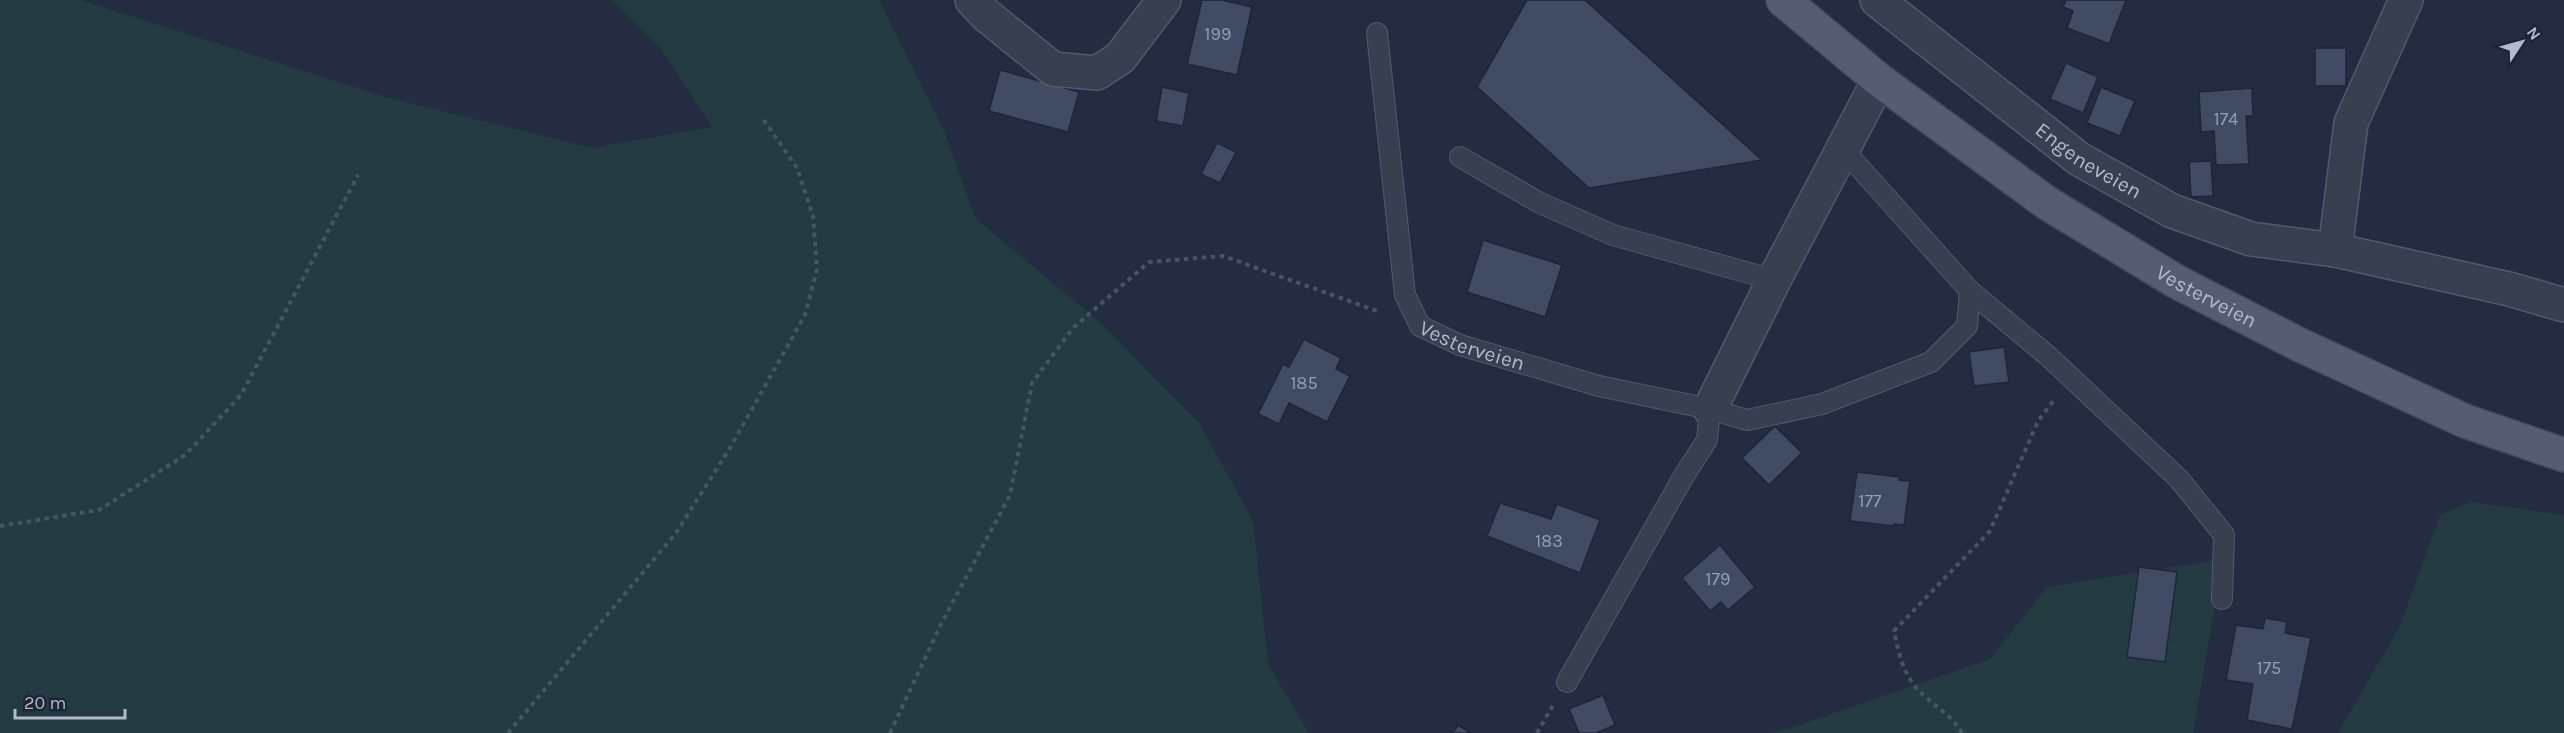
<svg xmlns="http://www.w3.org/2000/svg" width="2564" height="733" font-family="Karla,sans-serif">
	<rect width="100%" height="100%" fill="#232c41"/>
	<!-- green -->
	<g fill="#253b42">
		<path d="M 0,0 L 80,0 L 386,97 L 592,148 L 712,127 L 662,50 L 612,0 L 879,0 L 945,133 L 975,218 L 1101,323 L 1200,424 L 1253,521 L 1268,664 L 1309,733 L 0,733 Z"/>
		<path d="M 2471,502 L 2564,515 L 2564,733 L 2338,733 L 2400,626 L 2440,515 Z"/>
		<path d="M 2223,559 L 2193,733 L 1769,733 L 1794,727 L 1990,659 L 2047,587 Z"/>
	</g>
	<!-- building -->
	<g fill="#414b63" stroke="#1e2637" stroke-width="1.5">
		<path d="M 1202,0 L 1222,0 L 1252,7 L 1237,75 L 1187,64 Z"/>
		<path d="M 1527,0 L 1585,0 L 1762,160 L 1589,188 L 1477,87 Z"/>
		<path d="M 2066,0 L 2126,0 L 2109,44 L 2067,28 L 2073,11 L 2063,7 Z"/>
		<rect x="2315" y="48" width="31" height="38"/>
		<path d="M 2066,63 L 2098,77 L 2083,113 L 2050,99 Z"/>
		<path d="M 1000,70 L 1079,92 L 1068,132 L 989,111 Z"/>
		<path d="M 1162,87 L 1189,93 L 1183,126 L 1156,121 Z"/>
		<path d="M 2101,87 L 2135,101 L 2120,136 L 2087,123 Z"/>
		<path d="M 2252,88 L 2253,116 L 2246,116 L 2249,164 L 2216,165 L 2214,131 L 2201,132 L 2199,92 Z"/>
		<path d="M 1217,143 L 1236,152 L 1220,183 L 1201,174 Z"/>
		<path d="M 2211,161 L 2213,196 L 2191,197 L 2189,162 Z"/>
		<path d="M 1483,240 L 1562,265 L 1545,317 L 1467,292 Z"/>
		<path d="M 1304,339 L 1341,358 L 1336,369 L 1350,376 L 1327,422 L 1289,403 L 1279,424 L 1258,414 L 1283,364 L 1289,367 Z"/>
		<path d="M 2004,347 L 2009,382 L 1974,386 L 1969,352 Z"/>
		<path d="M 1775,426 L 1802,453 L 1769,485 L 1742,458 Z"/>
		<path d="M 1857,472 L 1900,477 L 1899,480 L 1910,481 L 1904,525 L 1894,524 L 1894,526 L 1850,521 Z"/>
		<path d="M 1500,503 L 1551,519 L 1557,504 L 1600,520 L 1580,573 L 1487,536 Z"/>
		<path d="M 1720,545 L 1755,587 L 1728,610 L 1721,602 L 1710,611 L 1682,578 Z"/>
		<path d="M 2139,567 L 2177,572 L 2165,662 L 2127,657 Z"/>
		<path d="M 2265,618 L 2287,622 L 2285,633 L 2311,638 L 2292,729 L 2247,720 L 2253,684 L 2226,680 L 2236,625 L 2263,629 Z"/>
		<path d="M 1603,695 L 1615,725 L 1596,733 L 1579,733 L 1569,709 Z"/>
		<path d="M 1458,725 L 1471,733 L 1453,733 Z"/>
	</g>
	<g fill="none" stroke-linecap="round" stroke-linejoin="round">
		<!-- service casing -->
		<g stroke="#525a6b" stroke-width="22">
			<g id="service">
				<path id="s1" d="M 1377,33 L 1405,295 L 1420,326 L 1460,345 L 1599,386 L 1710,409 L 1747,420 L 1822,404 L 1931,362 L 1967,326 L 1970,291 L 1843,149"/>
				<path d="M 1460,157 L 1540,203 L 1613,235 L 1774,280"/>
				<path d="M 1970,291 L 2048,356 L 2179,479 L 2224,535 L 2222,599"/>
				<path d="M 1567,682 L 1685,474 L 1707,440 L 1710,409"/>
			</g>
		</g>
		<!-- minor casing -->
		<g stroke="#525a6b" stroke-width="36">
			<g id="minor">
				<path d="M 972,0 L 986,15 L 1053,69 L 1097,73 L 1120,58 L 1164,0"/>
				<path id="s2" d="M 1877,0 L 2079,159 L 2172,211 L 2251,239 L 2335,250 L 2509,289 L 2564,305"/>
				<path d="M 2335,250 L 2351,123 L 2406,0"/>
				<path d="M 1710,409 L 1774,280 L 1879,80"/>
			</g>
		</g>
		<!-- primary casing -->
		<g stroke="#404859" stroke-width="36">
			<g id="primary">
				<path id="s3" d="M 1783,0 L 1879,80 L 2047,203 L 2177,282 L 2300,345 L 2465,421 L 2564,455"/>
			</g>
		</g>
		<!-- path -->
		<g stroke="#43585e" stroke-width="4" stroke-dasharray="4.5 4.5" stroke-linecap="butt">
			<path d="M 0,526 L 99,510 L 185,455 L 241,395 L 358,175"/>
			<path d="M 508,733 L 676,533 L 730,448 L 805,315 L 817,269 L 813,216 L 797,168 L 761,116"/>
			<path d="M 890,733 L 941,624 L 1010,495 L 1032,383 L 1073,328 L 1149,262 L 1223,256 L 1380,312"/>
			<path d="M 1537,733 L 1553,705"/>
			<path d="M 1962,733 C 1951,713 1928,703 1914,685 C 1902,669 1898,650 1894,631 L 1990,531 L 2038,421 L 2054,400"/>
		</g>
		<!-- service -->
		<use href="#service" stroke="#373f50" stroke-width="20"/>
		<!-- minor -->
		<use href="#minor" stroke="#373f50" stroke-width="33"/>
		<!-- primary -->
		<use href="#primary" stroke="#555d70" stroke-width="33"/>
	</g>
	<g text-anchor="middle" stroke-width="5" stroke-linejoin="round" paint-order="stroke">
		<!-- number labels -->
		<g font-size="18" fill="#969eb1">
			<text x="1218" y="40">199</text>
			<text x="2226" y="125">174</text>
			<text x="1304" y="389">185</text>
			<text x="1870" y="507">177</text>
			<text x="1549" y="547">183</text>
			<text x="1718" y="585">179</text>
			<text x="2269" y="674">175</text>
		</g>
		<!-- street labels -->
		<g font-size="21" fill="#b3bacb" stroke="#1c2435">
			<text dy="7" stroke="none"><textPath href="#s2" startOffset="266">Engeneveien</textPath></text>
			<text dy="7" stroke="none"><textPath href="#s3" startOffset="518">Vesterveien</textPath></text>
			<text dy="7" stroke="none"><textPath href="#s1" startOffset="354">Vesterveien</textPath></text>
		</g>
	</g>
	<!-- north arrow -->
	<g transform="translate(2522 42) rotate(54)" stroke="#1c2435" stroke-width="4.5" paint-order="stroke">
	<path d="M0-4.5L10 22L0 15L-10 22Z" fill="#b3bacb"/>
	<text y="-9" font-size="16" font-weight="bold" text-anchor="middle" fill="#b3bacb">N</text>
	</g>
	<!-- scale -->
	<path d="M15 709v9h110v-9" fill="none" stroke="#b3bacb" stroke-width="3"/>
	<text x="24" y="709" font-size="18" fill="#b3bacb" stroke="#1c2435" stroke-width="4.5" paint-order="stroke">20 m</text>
</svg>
